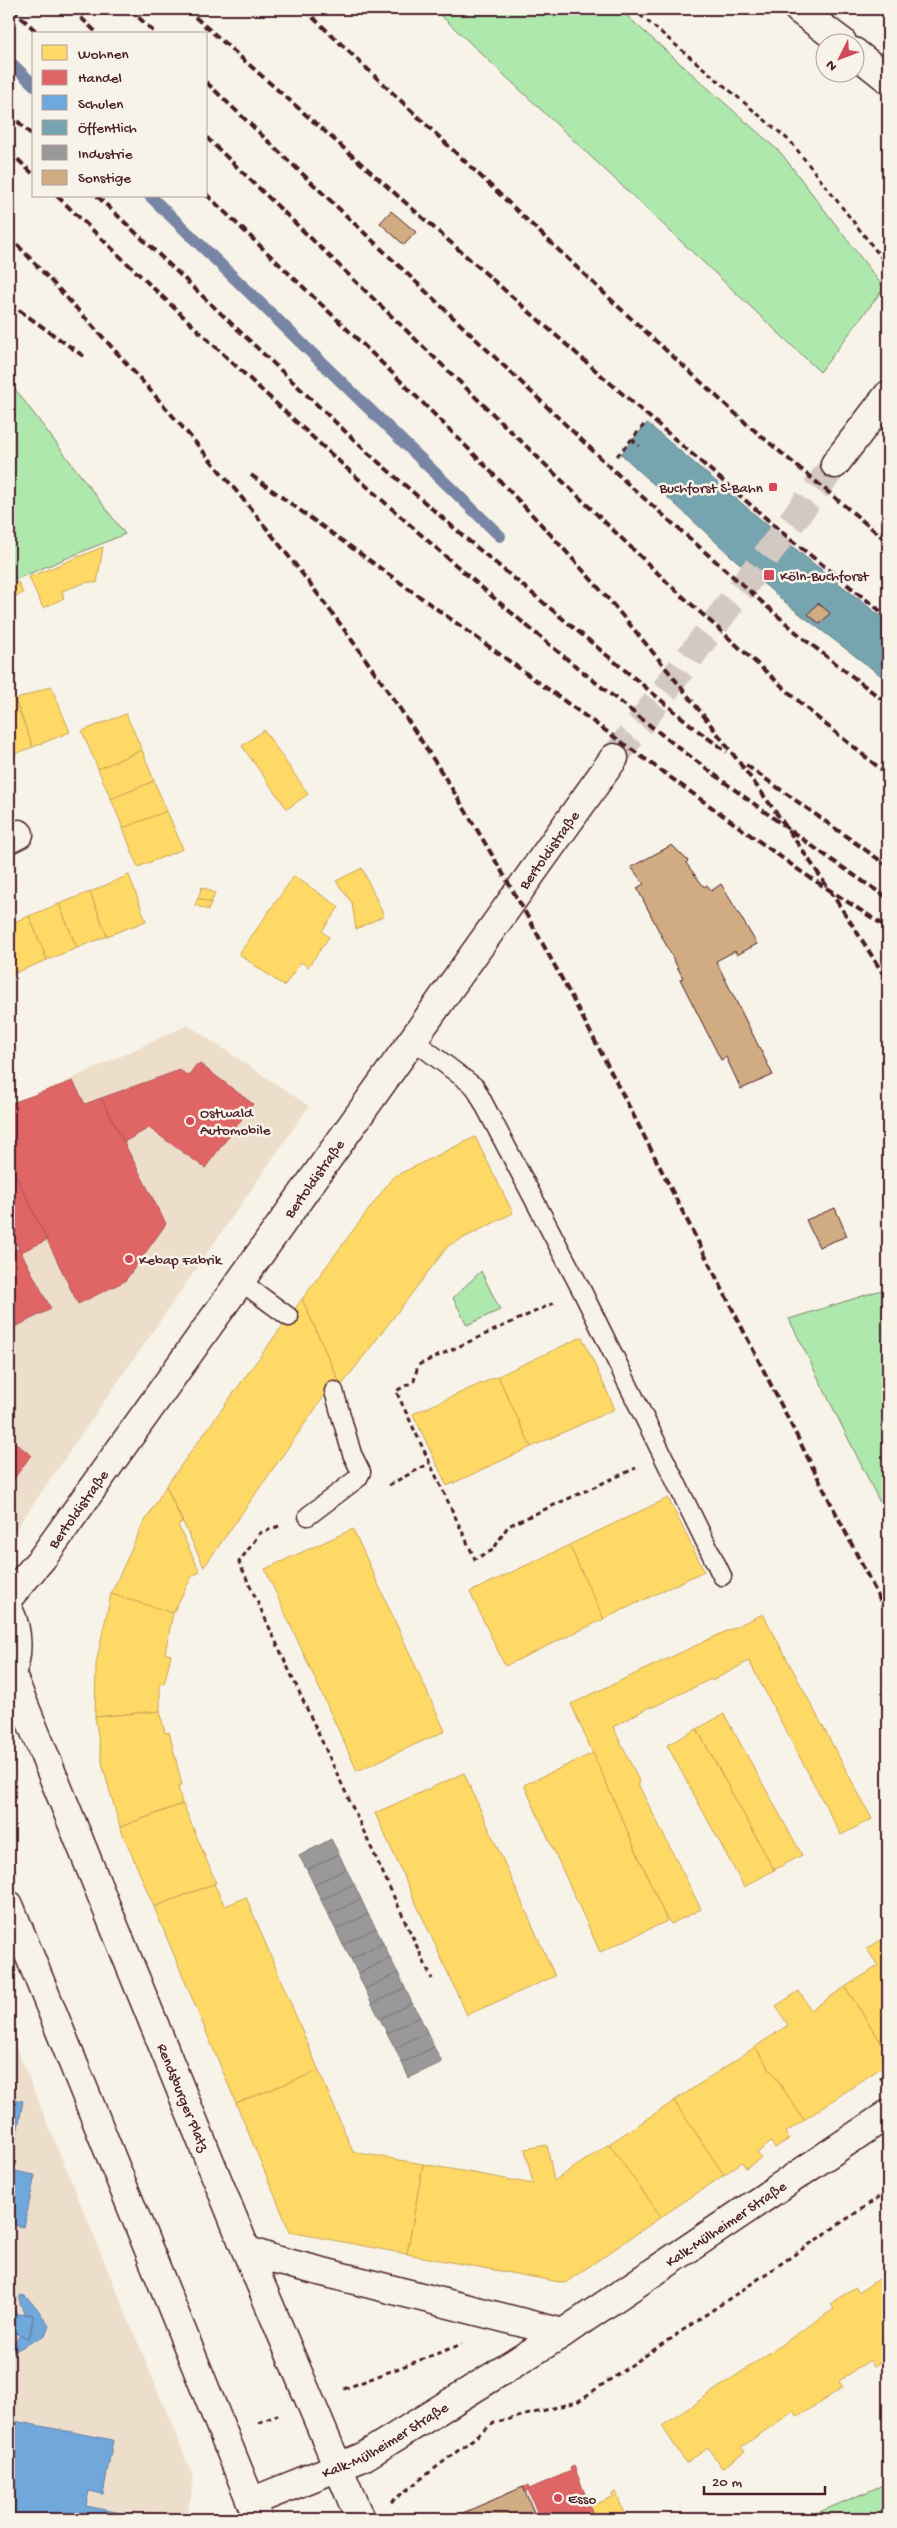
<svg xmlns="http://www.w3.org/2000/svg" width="897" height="2528" font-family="'Gochi Hand',sans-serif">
	<rect width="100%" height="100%" fill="#f7f3e8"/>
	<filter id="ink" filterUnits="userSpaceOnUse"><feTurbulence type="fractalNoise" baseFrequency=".02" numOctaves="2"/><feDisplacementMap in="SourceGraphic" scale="10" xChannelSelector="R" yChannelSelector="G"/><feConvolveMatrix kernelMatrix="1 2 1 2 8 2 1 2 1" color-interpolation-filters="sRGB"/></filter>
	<g filter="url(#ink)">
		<!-- built -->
		<g fill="#ecdeca">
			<path d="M 188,1025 L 309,1106 L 9,1539 L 9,1108 Z"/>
			<path d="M 9,2030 L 194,2479 L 188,2510 L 192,2519 L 9,2519 Z"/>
		</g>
		<!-- green -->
		<g fill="#afe8ad" stroke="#7c846c">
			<path d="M 434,9 L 619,9 L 781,153 L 884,288 L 820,372 Z"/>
			<path d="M 9,381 L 125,534 L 9,582 Z"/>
			<path d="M 481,1271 L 500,1310 L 467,1325 L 453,1298 Z"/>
			<path d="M 888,1288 L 888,1519 L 789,1319 Z"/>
			<path d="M 888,2483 L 888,2519 L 803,2519 Z"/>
		</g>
		<!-- homes -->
		<g fill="#ffd966" stroke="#c9a154">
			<path d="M 103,547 L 97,583 L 87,582 L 62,591 L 64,598 L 43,608 L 29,577 Z"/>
			<path d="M 18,582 L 23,593 L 9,599 L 9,586 Z"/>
			<path d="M 51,686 L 70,732 L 33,747 L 15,700 Z"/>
			<path d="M 15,700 L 33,747 L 9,756 L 9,703 Z"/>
			<path d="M 126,714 L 142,750 L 98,769 L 82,731 Z"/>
			<path d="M 264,730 L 308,794 L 287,809 L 242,746 Z"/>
			<path d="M 142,750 L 154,781 L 111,799 L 98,769 Z"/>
			<path d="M 154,781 L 167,811 L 123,828 L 111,799 Z"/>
			<path d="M 167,811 L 183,849 L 138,867 L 123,828 Z"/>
			<path d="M 362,868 L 384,916 L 356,929 L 352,903 L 336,881 Z"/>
			<path d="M 129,875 L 146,921 L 107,936 L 90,892 Z"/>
			<path d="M 294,876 L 339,907 L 322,931 L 329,937 L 308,967 L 301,962 L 284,986 L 239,954 Z"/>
			<path d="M 202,887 L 215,893 L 211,903 L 198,898 Z"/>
			<path d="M 90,892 L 107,936 L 77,948 L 59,904 Z"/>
			<path d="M 198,898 L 211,903 L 208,910 L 195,905 Z"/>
			<path d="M 59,904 L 77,948 L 47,960 L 29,916 Z"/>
			<path d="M 29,916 L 47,960 L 10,975 L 9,924 Z"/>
			<path d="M 475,1137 L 513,1213 L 448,1246 L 341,1386 L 302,1299 L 393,1177 Z"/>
			<path d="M 302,1299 L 341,1386 L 325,1395 L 204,1567 L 166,1486 Z"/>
			<path d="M 582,1337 L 615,1409 L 531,1447 L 498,1376 Z"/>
			<path d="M 498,1376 L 531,1447 L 447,1486 L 413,1414 Z"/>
			<path d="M 166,1486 L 182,1522 L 178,1525 L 200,1572 L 192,1576 L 173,1613 L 111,1594 L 141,1528 Z"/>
			<path d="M 668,1498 L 704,1571 L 604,1619 L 569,1545 Z"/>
			<path d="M 353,1529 L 445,1731 L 357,1771 L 265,1569 Z"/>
			<path d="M 569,1545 L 604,1619 L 505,1666 L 470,1592 Z"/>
			<path d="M 111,1594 L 173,1613 L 165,1653 L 171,1655 L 164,1684 L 160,1683 L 160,1711 L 95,1717 L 96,1664 Z"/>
			<path d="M 763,1614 L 872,1819 L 841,1835 L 749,1661 L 712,1681 L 711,1679 L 651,1708 L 651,1706 L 613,1727 L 640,1783 L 638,1784 L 701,1909 L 671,1924 L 664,1914 L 571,1704 Z"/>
			<path d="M 160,1711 L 165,1733 L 169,1732 L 182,1785 L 178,1786 L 182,1804 L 120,1827 L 103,1767 L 95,1717 Z"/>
			<path d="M 724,1714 L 802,1855 L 774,1870 L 697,1729 Z"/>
			<path d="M 697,1729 L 774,1870 L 744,1887 L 667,1745 Z"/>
			<path d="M 593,1753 L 667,1921 L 600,1952 L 524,1785 Z"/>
			<path d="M 464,1773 L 555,1976 L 467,2015 L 375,1813 Z"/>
			<path d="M 183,1804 L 216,1883 L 154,1907 L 120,1827 Z"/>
			<path d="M 214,1884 L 225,1906 L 246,1897 L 319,2071 L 236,2103 L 154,1907 Z"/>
			<path d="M 888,1935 L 888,2053 L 845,1987 L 878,1966 L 867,1949 Z"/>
			<path d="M 845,1987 L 888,2053 L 888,2063 L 804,2120 L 755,2047 L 788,2025 L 776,2006 L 799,1991 L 811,2010 Z"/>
			<path d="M 755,2047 L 804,2120 L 785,2133 L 789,2139 L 775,2148 L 771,2142 L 757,2153 L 761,2158 L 746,2168 L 742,2162 L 724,2175 L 674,2101 Z"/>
			<path d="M 319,2071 L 353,2152 L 423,2164 L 407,2254 L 290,2232 L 236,2103 Z"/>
			<path d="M 674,2101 L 724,2175 L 661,2217 L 609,2144 Z"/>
			<path d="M 609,2144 L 661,2217 L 565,2283 L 407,2254 L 423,2164 L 533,2184 L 525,2149 L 547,2145 L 554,2181 Z"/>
			<path d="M 888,2273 L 888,2357 L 874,2366 L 870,2360 L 839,2381 L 843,2387 L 798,2417 L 794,2411 L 741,2447 L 745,2452 L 722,2468 L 708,2448 L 686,2463 L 662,2426 L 834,2309 L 831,2304 L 855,2287 L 859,2292 Z"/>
			<path d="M 616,2492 L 626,2519 L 595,2519 L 588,2504 L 591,2506 L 613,2497 L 612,2494 Z"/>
		</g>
		<!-- shops -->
		<g fill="#e06666" stroke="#b35154">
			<path d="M 200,1064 L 253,1104 L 205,1168 L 149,1128 L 124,1142 L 101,1098 L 180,1070 L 188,1076 L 196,1065 Z"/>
			<path d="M 73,1081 L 85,1104 L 101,1098 L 166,1224 L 125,1281 L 78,1304 L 9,1161 L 9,1104 Z"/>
			<path d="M 10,1164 L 47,1240 L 21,1252 L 9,1229 Z"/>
			<path d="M 19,1248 L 51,1309 L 9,1330 L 9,1254 Z"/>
			<path d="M 9,1438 L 31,1455 L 11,1483 L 9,1481 Z"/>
			<path d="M 574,2466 L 595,2519 L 540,2519 L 528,2490 L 525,2492 L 523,2487 L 528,2486 L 529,2489 L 571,2471 L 570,2468 Z"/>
		</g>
		<!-- schools -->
		<g fill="#6fa8dc" stroke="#647fa7">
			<path d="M 9,2098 L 23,2101 L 13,2155 L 9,2154 Z"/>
			<path d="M 9,2170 L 35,2175 L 24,2227 L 9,2224 Z"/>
			<path d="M 21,2295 L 25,2296 L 36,2307 L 49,2326 L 45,2335 L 13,2352 L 10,2351 L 10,2347 L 21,2334 L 27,2337 L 30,2336 L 34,2317 L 32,2314 L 24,2314 L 19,2299 Z"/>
			<path d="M 9,2297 L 17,2314 L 16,2323 L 9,2338 Z"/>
			<path d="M 17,2314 L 33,2315 L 29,2338 L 13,2333 Z"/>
			<path d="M 9,2420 L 113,2440 L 103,2494 L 89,2491 L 86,2506 L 136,2516 L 136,2519 L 9,2519 Z"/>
		</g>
		<!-- public -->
		<path fill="#76a5af" stroke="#697d87" d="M 647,423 L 804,556 L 888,622 L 888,681 L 792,608 L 731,556 L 621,454 Z"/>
		<!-- industry -->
		<g fill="#999" stroke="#817478">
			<path d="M 331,1839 L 339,1854 L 307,1870 L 299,1856 Z"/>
			<path d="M 339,1854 L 346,1869 L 314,1885 L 307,1870 Z"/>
			<path d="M 346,1869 L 354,1884 L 321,1900 L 314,1885 Z"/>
			<path d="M 354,1884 L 361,1899 L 328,1915 L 321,1900 Z"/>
			<path d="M 361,1899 L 368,1914 L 336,1930 L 328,1915 Z"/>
			<path d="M 368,1914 L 376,1928 L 343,1945 L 336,1930 Z"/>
			<path d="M 376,1928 L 383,1943 L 351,1959 L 343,1945 Z"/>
			<path d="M 383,1943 L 390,1958 L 358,1974 L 351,1959 Z"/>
			<path d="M 390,1958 L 398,1973 L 365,1989 L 358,1974 Z"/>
			<path d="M 398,1973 L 405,1988 L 372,2004 L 365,1989 Z"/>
			<path d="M 405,1988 L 412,2003 L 380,2019 L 372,2004 Z"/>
			<path d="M 412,2003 L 420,2017 L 387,2033 L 380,2019 Z"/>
			<path d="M 420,2017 L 427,2032 L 395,2048 L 387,2033 Z"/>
			<path d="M 427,2032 L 434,2047 L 402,2063 L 395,2048 Z"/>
			<path d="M 434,2047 L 442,2062 L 409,2078 L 402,2063 Z"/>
		</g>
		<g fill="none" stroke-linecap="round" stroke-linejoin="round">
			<!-- stream -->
			<g stroke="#7985a4" stroke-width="12">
				<path d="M 9,61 L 34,85"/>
				<path d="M 150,196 L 500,536"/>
			</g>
		</g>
		<!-- building -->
		<g fill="#d1ac83" stroke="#4a1f2b">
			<path d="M 391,211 L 416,232 L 404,245 L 380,223 Z"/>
			<path d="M 818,603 L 830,613 L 820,624 L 808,614 Z"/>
			<path d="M 672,845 L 688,861 L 686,863 L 704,887 L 707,885 L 711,891 L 721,884 L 757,944 L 737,955 L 735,951 L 716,961 L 773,1075 L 741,1089 L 726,1057 L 721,1060 L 680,979 L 683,978 L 637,888 L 644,884 L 631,867 Z"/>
			<path d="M 835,1208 L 847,1236 L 819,1247 L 806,1220 Z"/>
			<path d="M 523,2487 L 537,2519 L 448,2519 L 472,2509 Z"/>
		</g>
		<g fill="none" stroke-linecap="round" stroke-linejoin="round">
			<!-- tertiary-tunnel -->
			<path stroke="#d4c9c2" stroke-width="28" stroke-dasharray="28 14" stroke-linecap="butt" d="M 614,758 L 835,464"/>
			<!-- service casing -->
			<g stroke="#4a1f2b" stroke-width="21">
				<g id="service">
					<path d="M 412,1039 L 475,1087 L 582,1291 L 722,1576"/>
					<path d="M 240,1281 L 289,1317"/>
					<path d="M 308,1516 L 358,1478 L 361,1472 L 352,1454 L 334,1391"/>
				</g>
			</g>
			<!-- minor casing -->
			<g stroke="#4a1f2b" stroke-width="31">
				<g id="minor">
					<path d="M 798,9 L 842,42"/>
					<path d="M 854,52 L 888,79"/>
					<path d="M 9,839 L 19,834"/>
					<path d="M 246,2250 L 272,2259 L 563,2333"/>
					<path id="s1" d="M 251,2502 L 363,2457 L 563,2333 L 888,2114"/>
				</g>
			</g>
			<!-- tertiary casing -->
			<g stroke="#4a1f2b" stroke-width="31">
				<g id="tertiary">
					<path d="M 835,464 L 888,395"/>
					<path id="s2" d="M 9,1597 L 44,1556 L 614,758"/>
					<path d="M 9,1611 C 18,1629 20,1658 9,1676"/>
					<path id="s3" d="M 11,1673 L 246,2250 L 360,2519"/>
					<path d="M 9,1905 L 258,2519"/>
				</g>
			</g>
			<!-- path -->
			<g stroke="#4a1f2b" stroke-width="3" stroke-dasharray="5 4" stroke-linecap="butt">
				<path d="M 633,9 L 791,142 L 888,266"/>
				<path d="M 632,439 L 639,446"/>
				<path d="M 617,456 L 644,425"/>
				<path d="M 554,1303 L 418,1365 L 414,1381 L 396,1391 L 475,1559 L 493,1550 L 508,1526 L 636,1468"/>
				<path d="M 389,1485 L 430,1463"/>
				<path d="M 279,1526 L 260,1533 L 239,1562 L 432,1979"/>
				<path d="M 880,2079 L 888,2074"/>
				<path d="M 344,2389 L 462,2344"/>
				<path d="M 258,2423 L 278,2415"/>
				<path d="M 391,2502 L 494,2423 L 577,2402 L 888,2191"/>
			</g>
			<!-- service -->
			<use href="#service" stroke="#f7f3e8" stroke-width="18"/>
			<!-- minor -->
			<use href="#minor" stroke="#f7f3e8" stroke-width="28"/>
			<!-- tertiary -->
			<use href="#tertiary" stroke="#f7f3e8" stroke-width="28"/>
			<!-- rail -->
			<g stroke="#4a1f2b" stroke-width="4" stroke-dasharray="8 4" stroke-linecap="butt">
				<path d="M 12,9 L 39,34"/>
				<path d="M 72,9 L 98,34"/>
				<path d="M 130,9 L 156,34"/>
				<path d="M 186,9 L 602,376 L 790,539 L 888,617"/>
				<path d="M 304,9 L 624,312 L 748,425 L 888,542"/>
				<path d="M 206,82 L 629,485 L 804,639 L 888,704"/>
				<path d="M 9,113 L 34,137"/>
				<path d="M 206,137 L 670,585 L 814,715 L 888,775"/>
				<path d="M 9,151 L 34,175"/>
				<path d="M 206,194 C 341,324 480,452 603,593 C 708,715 804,844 888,982"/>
				<path d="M 57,196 C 272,402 488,607 727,784 C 780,823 833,862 888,898"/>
				<path d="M 97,196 L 368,453 L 469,541 L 697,730 L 727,752"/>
				<path d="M 9,236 C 147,382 280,533 394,700 C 500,855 586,1021 671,1189 C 744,1331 816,1474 888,1616"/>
				<path d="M 9,303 L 86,358"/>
				<path d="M 251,475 L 803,873 L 888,928"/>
				<path d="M 746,765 L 888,866"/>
			</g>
		</g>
	</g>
	<!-- markers -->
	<g fill="#d1495b" stroke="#f7f3e8" stroke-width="2">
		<rect x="768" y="482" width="10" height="10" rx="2.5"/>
		<rect x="763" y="569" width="12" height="12" rx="2.5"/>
		<circle cx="190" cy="1121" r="5"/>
		<circle cx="129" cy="1259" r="5"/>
		<circle cx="558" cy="2498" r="5"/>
	</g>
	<g text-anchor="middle" stroke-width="5" stroke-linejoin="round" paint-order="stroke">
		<!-- poi labels -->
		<g font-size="15" fill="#4a1f2b" stroke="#f7f3e8" text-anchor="start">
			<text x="763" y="492" text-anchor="end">Buchforst S-Bahn</text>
			<text x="780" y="580">Köln-Buchforst</text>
			<text x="200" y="1117">Ostwald<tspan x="200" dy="17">Automobile</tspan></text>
			<text x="139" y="1264">Kebap Fabrik</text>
			<text x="568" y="2503">Esso</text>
		</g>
		<!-- street labels -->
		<g font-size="15" fill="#4a1f2b" stroke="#f7f3e8">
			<text dy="5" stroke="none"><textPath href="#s2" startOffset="922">Bertoldistraße</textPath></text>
			<text dy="5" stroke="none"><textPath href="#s2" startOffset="518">Bertoldistraße</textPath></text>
			<text dy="5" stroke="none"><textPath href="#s2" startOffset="112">Bertoldistraße</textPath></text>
			<text dy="5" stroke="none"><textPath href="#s3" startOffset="458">Rendsburger Platz</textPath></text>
			<text dy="5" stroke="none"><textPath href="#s1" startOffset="552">Kalk-Mülheimer Straße</textPath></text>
			<text dy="5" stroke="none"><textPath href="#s1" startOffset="148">Kalk-Mülheimer Straße</textPath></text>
		</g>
	</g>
	<!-- margin -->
	<rect width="897" height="2528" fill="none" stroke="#f7f3e8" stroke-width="30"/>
	<rect x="15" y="15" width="867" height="2498" fill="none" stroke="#4a1f2b" stroke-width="2" filter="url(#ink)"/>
	<!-- legend -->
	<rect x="32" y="32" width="175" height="165" fill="#f7f3e8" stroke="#b29e9c"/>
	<rect x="42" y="45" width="25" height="15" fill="#ffd966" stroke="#b29e9c"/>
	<text x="78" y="58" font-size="15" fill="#4a1f2b">Wohnen</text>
	<rect x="42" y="70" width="25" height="15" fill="#e06666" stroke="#b29e9c"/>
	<text x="78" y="82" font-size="15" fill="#4a1f2b">Handel</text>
	<rect x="42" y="95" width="25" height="15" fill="#6fa8dc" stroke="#b29e9c"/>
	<text x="78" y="108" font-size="15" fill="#4a1f2b">Schulen</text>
	<rect x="42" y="120" width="25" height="15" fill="#76a5af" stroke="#b29e9c"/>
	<text x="78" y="132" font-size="15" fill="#4a1f2b">Öffentlich</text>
	<rect x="42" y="145" width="25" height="15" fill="#999999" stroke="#b29e9c"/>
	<text x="78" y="158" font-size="15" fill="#4a1f2b">Industrie</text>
	<rect x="42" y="170" width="25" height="15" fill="#d1ac83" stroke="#b29e9c"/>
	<text x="78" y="182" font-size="15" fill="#4a1f2b">Sonstige</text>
	<!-- north arrow -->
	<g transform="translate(840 58) rotate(228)"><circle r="24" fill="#f7f3e8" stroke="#b29e9c"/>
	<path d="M0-4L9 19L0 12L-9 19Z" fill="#d1495b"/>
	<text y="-8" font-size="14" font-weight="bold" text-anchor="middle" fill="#4a1f2b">N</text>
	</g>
	<!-- scale -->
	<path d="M704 2486v8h121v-8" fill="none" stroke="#4a1f2b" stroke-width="2.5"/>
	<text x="712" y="2486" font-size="15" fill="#4a1f2b" stroke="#f7f3e8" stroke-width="4" paint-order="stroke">20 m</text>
</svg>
